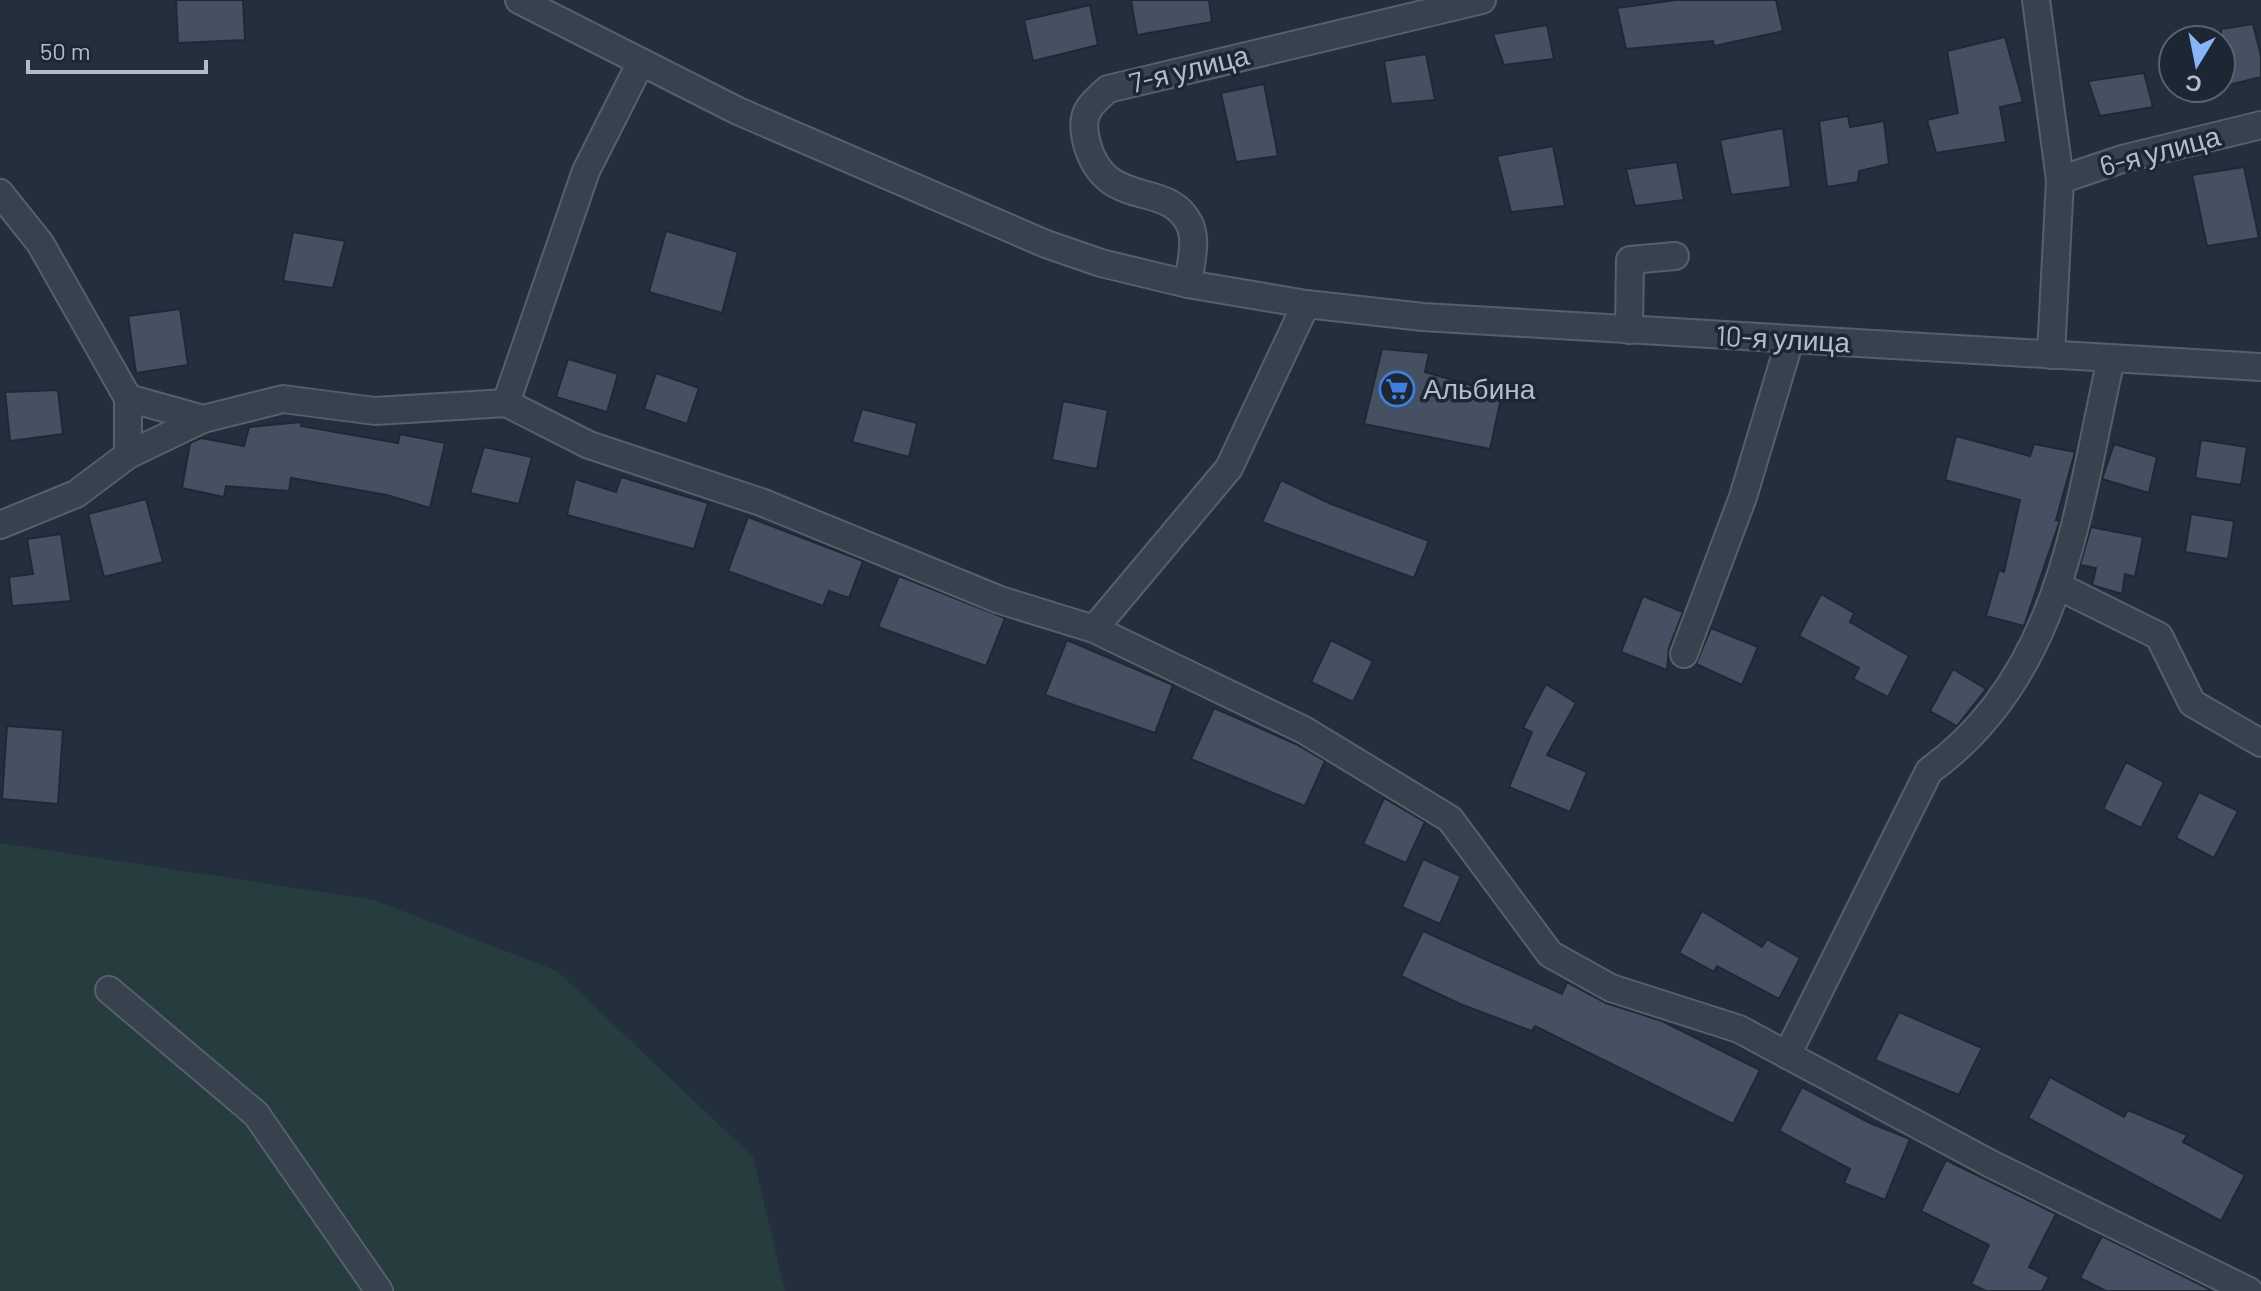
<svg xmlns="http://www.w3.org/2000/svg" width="2261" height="1291" font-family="Barlow,sans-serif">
	<rect width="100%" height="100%" fill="#242f3e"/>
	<!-- green -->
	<path fill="#263c3f" d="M 0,843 L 374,900 L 557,971 L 753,1157 L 785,1291 L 0,1291 Z"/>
	<!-- building -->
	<g fill="#455162" stroke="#1f2835" stroke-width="2">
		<path d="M 176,0 L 243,0 L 245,40 L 178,43 Z"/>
		<path d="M 1131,0 L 1209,0 L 1212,22 L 1137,35 Z"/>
		<path d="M 1676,0 L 1776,0 L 1783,31 L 1714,46 L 1713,41 L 1626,49 L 1617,8 Z"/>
		<path d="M 1090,5 L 1098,45 L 1033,61 L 1024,20 Z"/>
		<path d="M 2253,24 L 2261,56 L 2261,77 L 2221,87 L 2221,29 Z"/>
		<path d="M 1547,25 L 1554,59 L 1504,65 L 1493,34 Z"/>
		<path d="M 2005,37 L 2023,102 L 2000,107 L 2006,142 L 1936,153 L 1927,120 L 1958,113 L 1947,51 Z"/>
		<path d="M 1426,54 L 1435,100 L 1391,104 L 1384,61 Z"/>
		<path d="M 2144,73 L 2153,107 L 2100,116 L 2088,81 Z"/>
		<path d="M 1264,84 L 1278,156 L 1236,162 L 1221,93 Z"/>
		<path d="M 1848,116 L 1850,127 L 1884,121 L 1889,164 L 1859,171 L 1858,182 L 1827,187 L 1819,121 Z"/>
		<path d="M 1783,128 L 1791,187 L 1731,195 L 1720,140 Z"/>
		<path d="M 1553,146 L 1565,206 L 1511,212 L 1497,156 Z"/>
		<path d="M 1677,162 L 1684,200 L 1635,206 L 1626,169 Z"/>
		<path d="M 2244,167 L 2259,238 L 2207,246 L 2192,175 Z"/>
		<path d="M 666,231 L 738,252 L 722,313 L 649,292 Z"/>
		<path d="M 293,232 L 345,241 L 333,288 L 283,281 Z"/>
		<path d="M 180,309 L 188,365 L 136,373 L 128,316 Z"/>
		<path d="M 1382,349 L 1429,353 L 1425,372 L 1502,394 L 1490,449 L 1364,424 Z"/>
		<path d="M 568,359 L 618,374 L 607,412 L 556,397 Z"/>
		<path d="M 656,373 L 699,388 L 687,424 L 644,409 Z"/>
		<path d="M 58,390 L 63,434 L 10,441 L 5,392 Z"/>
		<path d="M 1063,401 L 1108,410 L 1097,469 L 1052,460 Z"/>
		<path d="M 862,409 L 917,423 L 909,457 L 852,442 Z"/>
		<path d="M 302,422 L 301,426 L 398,443 L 400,434 L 445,443 L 430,508 L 387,495 L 291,478 L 289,491 L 226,486 L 224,497 L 182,488 L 190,443 L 201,438 L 244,446 L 249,427 Z"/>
		<path d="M 1956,436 L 2030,456 L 2034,444 L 2075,452 L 2056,520 L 2060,521 L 2058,526 L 2024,626 L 1986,616 L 1999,570 L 2004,572 L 2020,500 L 1945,480 Z"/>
		<path d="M 2201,440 L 2247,447 L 2241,485 L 2195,478 Z"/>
		<path d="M 2114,444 L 2157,457 L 2149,493 L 2102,479 Z"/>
		<path d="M 484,447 L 532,457 L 519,504 L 470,493 Z"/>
		<path d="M 621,477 L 708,503 L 694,549 L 567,515 L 575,479 L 616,492 Z"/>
		<path d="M 1281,480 L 1331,504 L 1429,541 L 1414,578 L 1262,522 Z"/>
		<path d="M 146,499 L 163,562 L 104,577 L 88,514 Z"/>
		<path d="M 2191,514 L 2234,521 L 2228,559 L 2185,552 Z"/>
		<path d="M 748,517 L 863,561 L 849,598 L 829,591 L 823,606 L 728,571 Z"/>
		<path d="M 2091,527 L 2143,537 L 2135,577 L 2125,574 L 2122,594 L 2092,585 L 2096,568 L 2080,565 Z"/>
		<path d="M 61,534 L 71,601 L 12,606 L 9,577 L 33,574 L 27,539 Z"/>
		<path d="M 899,576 L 1005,618 L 986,666 L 878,627 Z"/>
		<path d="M 1821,594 L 1854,613 L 1850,622 L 1909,656 L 1888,697 L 1853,679 L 1859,668 L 1799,636 Z"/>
		<path d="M 1643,596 L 1683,612 L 1669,648 L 1667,670 L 1621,652 Z"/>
		<path d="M 1711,628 L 1758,647 L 1742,685 L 1696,664 Z"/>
		<path d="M 1067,640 L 1173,685 L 1155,733 L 1045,695 Z"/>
		<path d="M 1331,640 L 1373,661 L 1353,702 L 1311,682 Z"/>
		<path d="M 1953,669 L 1986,689 L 1957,726 L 1930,711 Z"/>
		<path d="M 1546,684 L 1576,703 L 1547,755 L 1587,772 L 1570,812 L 1509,787 L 1532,732 L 1523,728 Z"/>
		<path d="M 1214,708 L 1296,744 L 1325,761 L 1305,806 L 1191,759 Z"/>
		<path d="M 7,726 L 63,730 L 58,804 L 2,799 Z"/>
		<path d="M 2126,762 L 2164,782 L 2141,828 L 2103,809 Z"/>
		<path d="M 2199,792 L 2238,811 L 2214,858 L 2176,838 Z"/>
		<path d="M 1384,798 L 1425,822 L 1406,863 L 1363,844 Z"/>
		<path d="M 1423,859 L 1461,876 L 1440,924 L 1402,907 Z"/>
		<path d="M 1702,911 L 1762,947 L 1767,939 L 1800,958 L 1779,999 L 1717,966 L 1714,972 L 1679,953 Z"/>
		<path d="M 1423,931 L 1562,994 L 1567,982 L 1606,1003 L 1662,1021 L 1760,1070 L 1733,1124 L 1535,1026 L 1532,1031 L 1460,1004 L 1401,976 Z"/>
		<path d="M 1899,1012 L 1982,1048 L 1959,1095 L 1875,1060 Z"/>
		<path d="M 2050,1077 L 2124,1117 L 2128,1110 L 2187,1135 L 2183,1142 L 2245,1175 L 2221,1221 L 2028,1118 Z"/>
		<path d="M 1802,1087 L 1870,1123 L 1910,1139 L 1885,1200 L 1844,1183 L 1850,1169 L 1779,1131 Z"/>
		<path d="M 1946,1160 L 2056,1214 L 2029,1267 L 2049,1277 L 2042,1291 L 1986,1291 L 1971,1284 L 1989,1245 L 1921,1211 Z"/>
		<path d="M 2102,1236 L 2213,1291 L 2106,1291 L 2080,1278 Z"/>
	</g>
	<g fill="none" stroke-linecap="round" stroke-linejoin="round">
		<!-- minor casing -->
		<g stroke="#565f6c" stroke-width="30">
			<g id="minor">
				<path d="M 519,0 L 738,111 L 1046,244 L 1101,263 L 1188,284 L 1306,304 L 1423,317 L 2261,367"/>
				<path d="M 2036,0 L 2060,180 L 2051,355"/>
				<path d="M 2060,180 L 2122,159 L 2261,125"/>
				<path d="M 0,193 L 40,243 L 128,398 L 128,455"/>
				<path d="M 1188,284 C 1190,266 1198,240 1189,223 C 1166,178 1104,213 1086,140 C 1080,114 1089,105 1108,89 L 1482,0"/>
				<path d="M 1629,330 L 1630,260 L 1675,256"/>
				<path d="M 128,398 L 203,419"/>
				<path d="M 506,403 L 586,171 L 641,62"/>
				<path d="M 0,525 L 76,494 L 128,455 L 203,419 L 283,399 L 375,411 L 506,403 L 589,445 L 761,502 L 1000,600 L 1094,629 L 1229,468 L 1306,304"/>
				<path d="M 2060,587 L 2159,636 L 2192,703 L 2261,743"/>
				<path d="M 1094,629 L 1304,730 L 1450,819 L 1550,954 L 1611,988 L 1739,1029 L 1991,1164 L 2249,1291"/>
				<path d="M 1684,654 L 1743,497 L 1790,340"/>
				<path d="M 109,990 L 256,1114 L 379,1291"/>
				<path d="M 1787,1055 L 1929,771 C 2063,675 2077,509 2111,359"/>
			</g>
		</g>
		<!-- minor -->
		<use href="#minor" stroke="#38414e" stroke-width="26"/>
	</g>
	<!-- icons -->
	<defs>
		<g id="supermarket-ring" transform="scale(1.8)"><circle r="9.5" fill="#1d2633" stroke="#3f7fe0" stroke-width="1.5"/><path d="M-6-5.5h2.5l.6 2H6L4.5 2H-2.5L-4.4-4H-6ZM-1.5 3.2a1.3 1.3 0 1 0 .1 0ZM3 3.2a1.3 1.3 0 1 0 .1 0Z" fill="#3f7fe0"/></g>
	</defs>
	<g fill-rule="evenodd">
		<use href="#supermarket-ring" x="1397" y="389"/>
	</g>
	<g text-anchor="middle" stroke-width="7" stroke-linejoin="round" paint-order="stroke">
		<!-- street labels -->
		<g font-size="28" fill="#b4bcc9" stroke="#1d2633">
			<text transform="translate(1189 69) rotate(-14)" y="10">7-я улица</text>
			<text transform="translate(2160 151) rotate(-15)" y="10">6-я улица</text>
			<text transform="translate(1783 339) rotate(3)" y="10">10-я улица</text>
		</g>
		<!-- poi labels -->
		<g font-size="28" fill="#b4bcc9" stroke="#1d2633" text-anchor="start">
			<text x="1423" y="399">Альбина</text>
		</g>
	</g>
	<!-- north arrow -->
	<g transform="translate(2197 64) rotate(190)"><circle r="38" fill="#1d2633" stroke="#59626f" stroke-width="2"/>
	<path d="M0-6L14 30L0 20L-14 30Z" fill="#8ab4f8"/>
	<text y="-12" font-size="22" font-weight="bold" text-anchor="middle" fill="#b4bcc9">С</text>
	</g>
	<!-- scale -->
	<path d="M28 60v12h178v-12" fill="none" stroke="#b4bcc9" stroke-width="4"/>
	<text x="40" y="60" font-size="24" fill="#b4bcc9" stroke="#1d2633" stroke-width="6" paint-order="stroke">50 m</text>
</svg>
